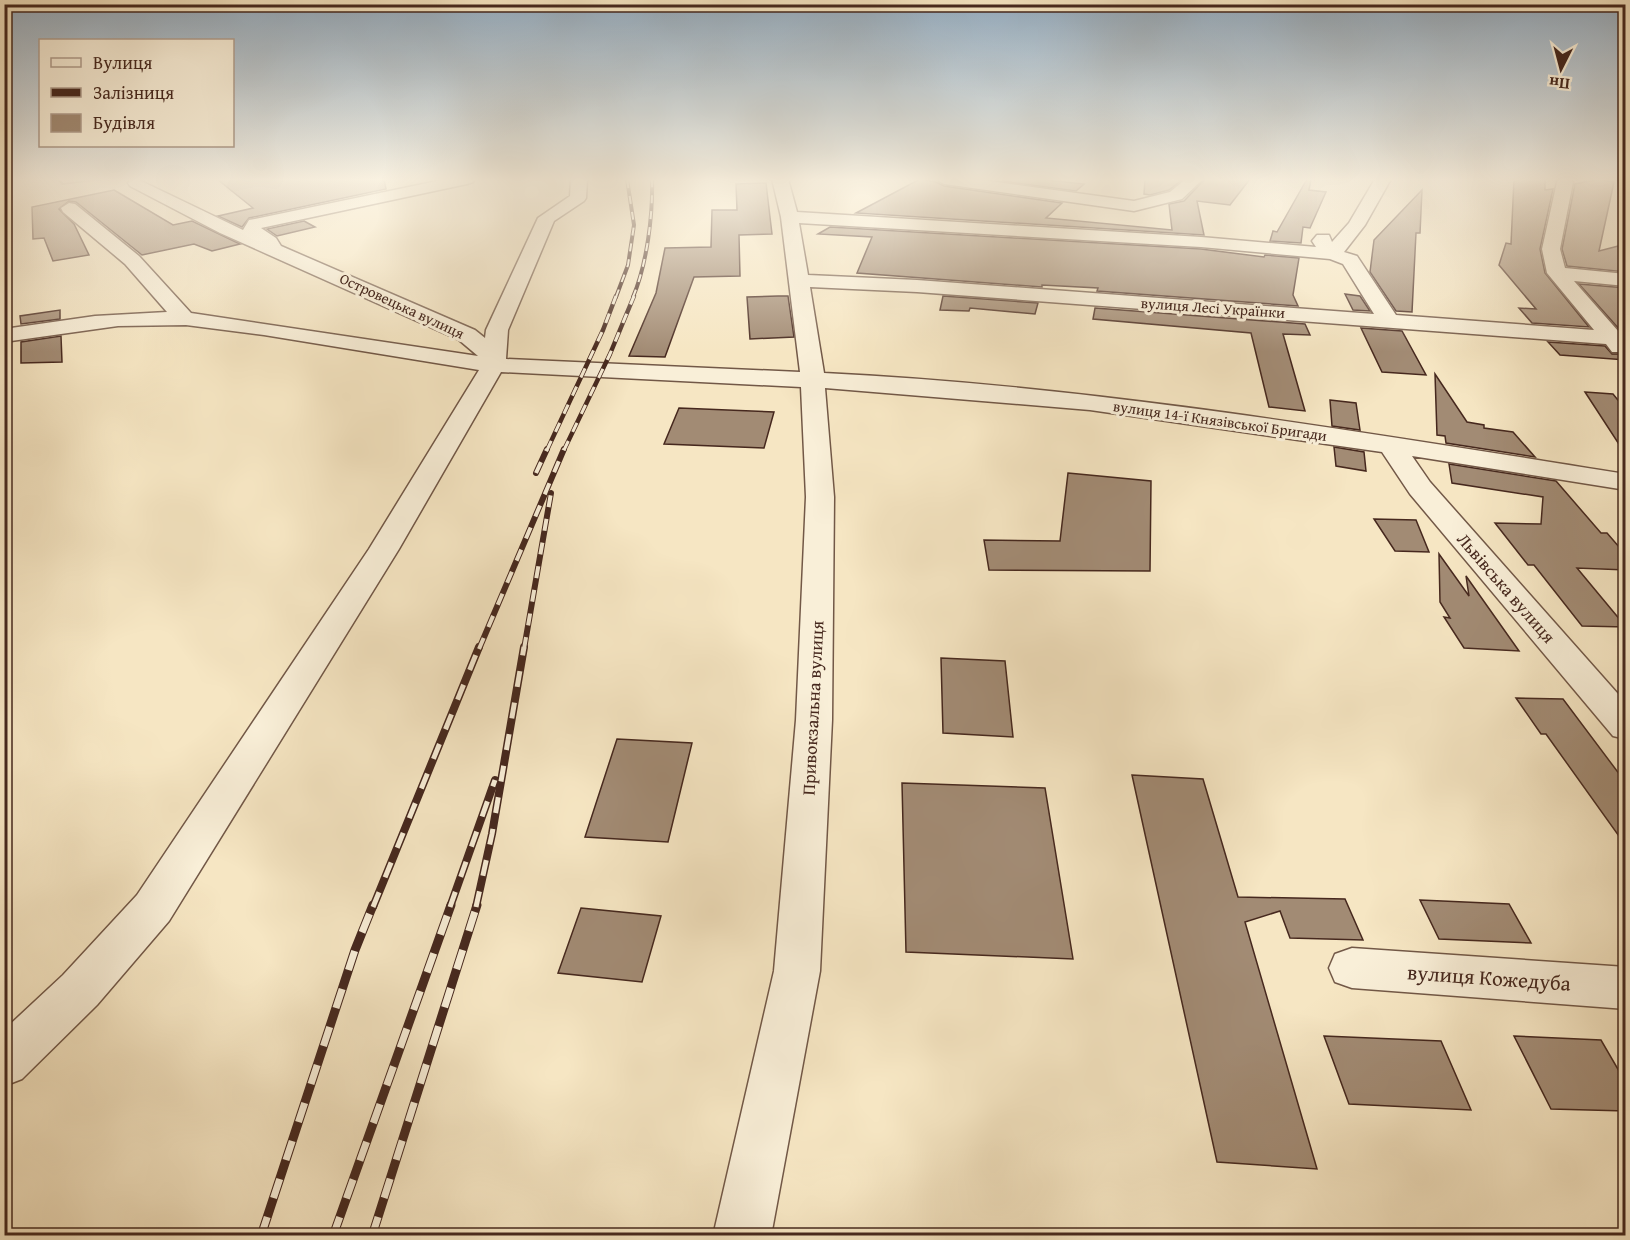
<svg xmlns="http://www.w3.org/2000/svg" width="1630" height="1240" font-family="'Gentium Book Plus',serif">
	<rect width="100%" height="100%" fill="#f6e6c3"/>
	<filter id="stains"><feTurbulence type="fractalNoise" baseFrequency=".00333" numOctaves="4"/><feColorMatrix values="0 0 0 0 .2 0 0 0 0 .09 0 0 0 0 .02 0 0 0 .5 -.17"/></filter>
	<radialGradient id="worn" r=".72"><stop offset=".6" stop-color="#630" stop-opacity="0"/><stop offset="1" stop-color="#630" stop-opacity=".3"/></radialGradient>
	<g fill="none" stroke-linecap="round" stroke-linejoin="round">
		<!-- stream -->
		<path fill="#8c735f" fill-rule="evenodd" d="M 56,179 L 60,179 L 63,183 L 99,179 L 108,179 L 62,185 Z"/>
	</g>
	<!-- building -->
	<g fill="#a28b74" stroke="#46281e" stroke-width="1.5">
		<path d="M 217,179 L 384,179 L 386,189 L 249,218 L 242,227 L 218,216 L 253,208 Z"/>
		<path d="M 920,179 L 936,182 L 944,186 L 1062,203 L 1046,218 L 1172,230 L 1169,204 L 1184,201 L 1205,179 L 1250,179 L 1230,205 L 1197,201 L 1204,235 L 856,213 Z"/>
		<path d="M 1005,179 L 1038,179 L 1084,184 L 1076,191 L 1002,181 Z"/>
		<path d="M 1145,179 L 1183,179 L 1169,190 L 1150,195 L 1144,194 Z"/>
		<path d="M 1307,179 L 1311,179 L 1309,190 L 1326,192 L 1310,228 L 1303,227 L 1301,243 L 1270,241 L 1273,231 L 1277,232 Z"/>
		<path d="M 1514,179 L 1545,179 L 1545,190 L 1553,189 L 1540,249 L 1545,273 L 1589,327 L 1532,323 L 1519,308 L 1536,309 L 1499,265 L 1506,243 L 1511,244 Z"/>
		<path d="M 1599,179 L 1614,182 L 1599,251 L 1626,244 L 1626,272 L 1567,266 L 1562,249 L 1575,184 Z"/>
		<path d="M 766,183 L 772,234 L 739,235 L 740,276 L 694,277 L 665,357 L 629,356 L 656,293 L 665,248 L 711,247 L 712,210 L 737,210 L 736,184 Z"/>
		<path d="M 114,190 L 173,225 L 192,221 L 240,244 L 212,251 L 194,244 L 142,255 L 76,202 L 69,201 L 59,209 L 74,224 L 89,255 L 53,261 L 44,238 L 33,239 L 32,207 Z"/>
		<path d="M 1422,190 L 1420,233 L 1416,233 L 1412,312 L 1396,311 L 1370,272 L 1374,240 Z"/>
		<path d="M 304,221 L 315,227 L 277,236 L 267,229 Z"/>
		<path d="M 830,227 L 1201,249 L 1264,257 L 1265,255 L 1299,258 L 1293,295 L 1298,306 L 1097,291 L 1098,288 L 1042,285 L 1042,287 L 857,273 L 872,237 L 818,234 Z"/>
		<path d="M 1579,284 L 1626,288 L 1626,330 L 1620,330 Z"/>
		<path d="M 1345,294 L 1360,296 L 1370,311 L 1353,310 Z"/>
		<path d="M 778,296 L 788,296 L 794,337 L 750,339 L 747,297 Z"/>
		<path d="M 943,296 L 1038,303 L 1035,314 L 970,308 L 969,311 L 940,310 Z"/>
		<path d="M 1095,308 L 1305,324 L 1310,335 L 1283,334 L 1305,411 L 1269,407 L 1251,333 L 1093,319 Z"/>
		<path d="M 60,310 L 60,319 L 21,324 L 20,316 Z"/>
		<path d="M 1361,328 L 1402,331 L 1426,375 L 1382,372 Z"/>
		<path d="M 61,336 L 62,362 L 21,363 L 21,342 Z"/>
		<path d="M 1548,342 L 1605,346 L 1612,354 L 1626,354 L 1626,360 L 1560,355 Z"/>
		<path d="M 1435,374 L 1467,422 L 1484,425 L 1484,428 L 1513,432 L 1535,457 L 1446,443 L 1445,436 L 1437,435 Z"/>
		<path d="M 1585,392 L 1613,394 L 1626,410 L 1626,455 Z"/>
		<path d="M 1330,400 L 1356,403 L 1360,430 L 1332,426 Z"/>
		<path d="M 679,408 L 774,412 L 764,448 L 664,444 Z"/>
		<path d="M 1334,447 L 1364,452 L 1366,471 L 1336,466 Z"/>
		<path d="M 1449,464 L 1556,481 L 1601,533 L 1607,533 L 1626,555 L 1626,570 L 1577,568 L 1626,627 L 1582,626 L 1534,565 L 1528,565 L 1495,523 L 1541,524 L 1543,497 L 1452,483 Z"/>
		<path d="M 1068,473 L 1151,481 L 1150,571 L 989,570 L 984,540 L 1060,541 Z"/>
		<path d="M 1374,519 L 1416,520 L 1429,552 L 1395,551 Z"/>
		<path d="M 1439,554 L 1469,596 L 1466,576 L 1519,651 L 1464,648 L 1444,617 L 1450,618 L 1440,602 Z"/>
		<path d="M 941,658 L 1005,661 L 1013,737 L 943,733 Z"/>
		<path d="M 1516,698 L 1563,699 L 1626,783 L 1626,846 L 1546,734 L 1541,734 Z"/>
		<path d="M 617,739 L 692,743 L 668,842 L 585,837 Z"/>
		<path d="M 1132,775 L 1203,779 L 1238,897 L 1345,899 L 1363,940 L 1290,938 L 1280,911 L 1245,922 L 1317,1169 L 1217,1162 Z"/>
		<path d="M 902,783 L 1045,788 L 1073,959 L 906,952 Z"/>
		<path d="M 1420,900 L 1509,904 L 1531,943 L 1439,939 Z"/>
		<path d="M 581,908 L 661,916 L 642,982 L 558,973 Z"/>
		<path d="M 1324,1036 L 1441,1041 L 1471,1110 L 1349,1104 Z"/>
		<path d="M 1514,1036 L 1601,1040 L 1626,1083 L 1626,1111 L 1551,1109 Z"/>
	</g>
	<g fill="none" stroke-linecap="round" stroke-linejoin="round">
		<!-- minor casing -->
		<g stroke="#725847" stroke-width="3">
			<g id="minor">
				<path d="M 137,179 L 243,230 L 249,220 L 255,219 L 447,179 L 475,179 L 473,182 L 467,184 L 261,228 L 276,238 L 281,246 L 475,330 L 485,338 L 486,330 L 538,218 L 570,196 L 571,179 L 587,179 L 586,198 L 584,201 L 554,221 L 508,330 L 506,359 L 800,372 L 781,217 L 772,179 L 788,179 L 797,212 L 1201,237 L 1316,247 L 1312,241 L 1317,235 L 1329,235 L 1332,242 L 1349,223 L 1375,179 L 1391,179 L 1365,225 L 1344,252 L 1357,256 L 1396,315 L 1594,330 L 1547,273 L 1542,249 L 1557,182 L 1560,179 L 1571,179 L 1573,182 L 1560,249 L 1565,268 L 1626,274 L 1626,286 L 1574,281 L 1619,332 L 1626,332 L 1626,352 L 1612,352 L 1606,344 L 917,292 L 810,287 L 824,373 C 1093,386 1360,432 1626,474 L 1626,490 L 1412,456 L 1430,482 L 1626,703 L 1626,739 L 1613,736 L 1410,494 L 1382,452 L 1090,410 L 825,388 L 834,497 L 832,720 L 820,971 L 771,1236 L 713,1236 L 774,971 L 796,720 L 806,497 L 801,387 L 501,372 L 399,549 L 169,921 L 97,1005 L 22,1079 L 4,1086 L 4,1030 L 63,975 L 137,895 L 369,549 L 479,370 L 264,335 L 186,325 L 118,326 L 4,342 L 4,329 L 95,316 L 167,312 L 125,264 L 63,212 L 61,208 L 69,203 L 75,204 L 139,256 L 191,313 L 478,356 L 459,340 L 220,233 L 130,186 L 128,183 L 130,180 ZM 799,223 L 1201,247 L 1330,259 L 1343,264 L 1374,314 L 917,280 L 808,275 Z"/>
				<path d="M 936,179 L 974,179 L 1134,201 L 1170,192 L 1186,179 L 1203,179 L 1182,199 L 1134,211 L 944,184 Z"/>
				<path d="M 1352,948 L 1626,967 L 1626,1009 L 1352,988 L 1335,982 L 1329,968 L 1335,954 Z"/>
			</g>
		</g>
		<!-- minor -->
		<use href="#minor" fill="#f9efd8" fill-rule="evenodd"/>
		<!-- rail-far4 casing -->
		<g stroke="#46281e" stroke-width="4">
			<g id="rail-far4">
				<path d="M 616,297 L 628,265 L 634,225 L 627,179"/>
				<path d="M 633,297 C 647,264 653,215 652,179"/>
			</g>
		</g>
		<!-- rail-far3 casing -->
		<g stroke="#46281e" stroke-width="4.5">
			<g id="rail-far3">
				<path d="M 547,450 L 603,330 L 616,296"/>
				<path d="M 564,450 L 610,354 L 634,296"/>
			</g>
		</g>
		<!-- rail-far2 casing -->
		<g stroke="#46281e" stroke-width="6">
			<g id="rail-far2">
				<path d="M 536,473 L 547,449"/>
				<path d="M 479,649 L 564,449"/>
				<path d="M 524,649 L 551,493"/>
			</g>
		</g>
		<!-- rail-far1 casing -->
		<g stroke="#46281e" stroke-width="8">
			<g id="rail-far1">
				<path d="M 373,907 L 479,647"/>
				<path d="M 450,907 L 495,780"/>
				<path d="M 476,907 L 492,834 L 524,647"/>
			</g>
		</g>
		<!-- rail casing -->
		<g stroke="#46281e" stroke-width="9">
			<g id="rail">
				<path d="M 261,1236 L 355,950 L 373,905"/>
				<path d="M 333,1236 L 451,905"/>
				<path d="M 372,1236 L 477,905"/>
			</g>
		</g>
		<!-- rail-far4 -->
		<use href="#rail-far4" stroke="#f9efd8" stroke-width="2" stroke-dasharray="8" stroke-linecap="butt"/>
		<!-- rail-far3 -->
		<use href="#rail-far3" stroke="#f9efd8" stroke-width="3" stroke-dasharray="10" stroke-linecap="butt"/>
		<!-- rail-far2 -->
		<use href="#rail-far2" stroke="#f9efd8" stroke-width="4" stroke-dasharray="12" stroke-linecap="butt"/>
		<!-- rail-far1 -->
		<use href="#rail-far1" stroke="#f9efd8" stroke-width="5" stroke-dasharray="16" stroke-linecap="butt"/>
		<!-- rail -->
		<use href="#rail" stroke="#f9efd8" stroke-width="7" stroke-dasharray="20" stroke-linecap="butt"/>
	</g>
	<!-- sky -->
	<linearGradient id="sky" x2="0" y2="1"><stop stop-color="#95aec3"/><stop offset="0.51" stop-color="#fbf4e4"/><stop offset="1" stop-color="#fbf4e4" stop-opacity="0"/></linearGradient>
	<rect width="1630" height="352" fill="url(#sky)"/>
	<g text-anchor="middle" stroke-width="6" stroke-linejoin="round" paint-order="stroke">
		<!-- far-street labels -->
		<g font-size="15" fill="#46281e" stroke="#f9efd8">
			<text transform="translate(402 306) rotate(25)" y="5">Островецька вулиця</text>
			<text transform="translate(1213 308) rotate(4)" y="5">вулиця Лесі Українки</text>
			<text transform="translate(1220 421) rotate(8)" y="5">вулиця 14-ї Князівської Бригади</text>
		</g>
		<!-- street labels -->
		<g font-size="18" fill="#46281e" stroke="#f9efd8">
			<text transform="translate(1506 588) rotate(49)" y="6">Львівська вулиця</text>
			<text transform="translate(813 708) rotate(-87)" y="6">Привокзальна вулиця</text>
		</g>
		<!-- near-street labels -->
		<g font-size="21" fill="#46281e" stroke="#f9efd8">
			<text transform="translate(1489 978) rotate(4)" y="7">вулиця Кожедуба</text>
		</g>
	</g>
	<!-- margin -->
	<rect width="1630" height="1240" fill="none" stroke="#f6e6c3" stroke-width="24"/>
	<rect x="6" y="6" width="1618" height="1228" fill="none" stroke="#46281e" stroke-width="3"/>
	<rect x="12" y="12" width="1606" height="1216" fill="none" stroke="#46281e" stroke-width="1.5"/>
	<!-- legend -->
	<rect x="39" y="39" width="195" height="108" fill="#f9efd8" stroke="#b19f8e" stroke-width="1.5"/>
	<rect x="51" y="58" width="30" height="9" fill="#f9efd8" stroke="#b19f8e" stroke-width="1.5"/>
	<text x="93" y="69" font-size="18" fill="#46281e">Вулиця</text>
	<rect x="51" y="88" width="30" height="9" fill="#46281e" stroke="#b19f8e" stroke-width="1.5"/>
	<text x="93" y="99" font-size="18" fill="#46281e">Залізниця</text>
	<rect x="51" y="114" width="30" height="18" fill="#a28b74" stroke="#b19f8e" stroke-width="1.5"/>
	<text x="93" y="129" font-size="18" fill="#46281e">Будівля</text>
	<!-- north arrow -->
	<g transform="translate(1561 69) rotate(186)" stroke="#f9efd8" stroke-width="4.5" paint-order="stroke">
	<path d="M0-4.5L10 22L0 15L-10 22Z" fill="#46281e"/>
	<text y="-9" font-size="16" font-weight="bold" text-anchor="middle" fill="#46281e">Пн</text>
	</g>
	<rect width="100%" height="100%" filter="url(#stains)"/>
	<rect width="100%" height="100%" fill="url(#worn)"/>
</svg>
